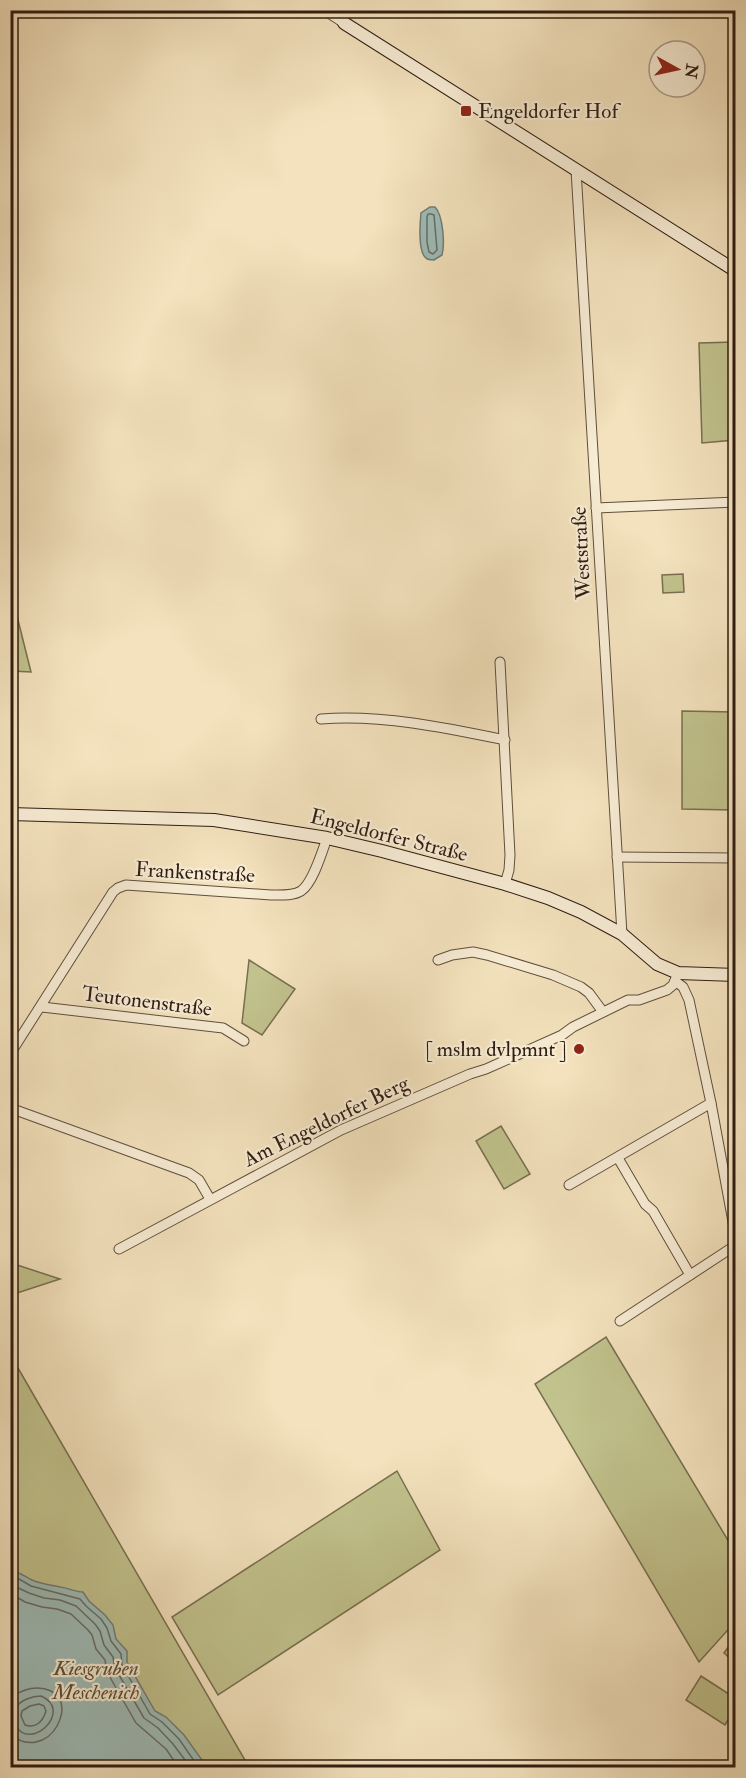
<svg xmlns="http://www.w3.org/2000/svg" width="746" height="1778" font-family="'IM FELL Double Pica',serif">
	<rect width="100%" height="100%" fill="#f3e2bd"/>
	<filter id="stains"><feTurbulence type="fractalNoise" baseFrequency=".00333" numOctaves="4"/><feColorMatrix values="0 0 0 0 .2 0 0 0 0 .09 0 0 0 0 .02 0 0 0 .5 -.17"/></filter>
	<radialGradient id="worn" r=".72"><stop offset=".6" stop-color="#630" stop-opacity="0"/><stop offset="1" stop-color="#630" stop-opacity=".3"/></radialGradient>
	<!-- green -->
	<g fill="#c1c28d" stroke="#786f50" stroke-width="1.5">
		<path d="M 735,342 L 735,440 L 702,443 L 699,343 Z"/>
		<path d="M 683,574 L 684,592 L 663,593 L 662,575 Z"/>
		<path d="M 10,592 L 11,592 L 31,672 L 11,671 Z"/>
		<path d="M 682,711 L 734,712 L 733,810 L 682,809 Z"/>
		<path d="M 249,960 L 295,989 L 262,1035 L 242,1023 Z"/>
		<path d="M 501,1126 L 530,1174 L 504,1189 L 476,1141 Z"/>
		<path d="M 11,1263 L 60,1279 L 11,1295 Z"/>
		<path d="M 606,1337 L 735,1552 L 735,1622 L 699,1662 L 535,1384 Z"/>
		<path d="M 11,1356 L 249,1767 L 11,1767 Z"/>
		<path d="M 397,1471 L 440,1550 L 218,1695 L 172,1617 Z"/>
		<path d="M 735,1638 L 735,1663 L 724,1653 Z"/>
		<path d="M 701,1676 L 735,1698 L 735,1708 L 725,1725 L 686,1700 Z"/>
	</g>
	<!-- water -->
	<g fill="#9dbcb8" stroke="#717c76" stroke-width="1.5">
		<path d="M 430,207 L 435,207 C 443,215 445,244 442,255 L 434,260 C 430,260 427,260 425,257 C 418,250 420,222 421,213 Z"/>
		<path d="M 10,1570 C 19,1572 24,1576 32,1580 C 41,1584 51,1585 60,1587 C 69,1588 75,1592 83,1592 L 89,1601 L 105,1615 L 113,1625 L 116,1639 L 127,1651 L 127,1662 L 155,1711 L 166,1717 L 184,1735 L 202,1760 L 205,1767 L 11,1767 Z"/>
	</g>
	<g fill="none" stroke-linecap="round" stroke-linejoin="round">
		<!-- shore -->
		<g stroke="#666c65" stroke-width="1.5">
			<path d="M 428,214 L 431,214 L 434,215 L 437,250 L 433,254 L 429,252 L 427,242 L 427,217 Z"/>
			<path d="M 10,1576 L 19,1579 L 31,1586 L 80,1599 L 86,1606 L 101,1619 L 107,1628 L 111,1641 L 121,1654 L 122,1665 L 150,1714 L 162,1722 L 179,1739 L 199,1768"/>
			<path d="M 10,1584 L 29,1593 L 44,1598 L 60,1600 L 76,1606 L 95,1624 L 100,1631 L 104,1645 L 113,1657 L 115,1668 L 144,1718 L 158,1728 L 173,1744 L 191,1768"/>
			<path d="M 10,1593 L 25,1602 L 42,1607 L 57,1609 L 71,1614 L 88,1630 L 92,1635 L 96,1649 L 105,1660 L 107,1672 L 136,1723 L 166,1749 L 179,1768"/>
			<path d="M 41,1696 C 74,1710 31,1752 16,1726 C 12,1720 13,1714 15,1708 C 21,1700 32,1696 41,1696 Z"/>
			<path d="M 10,1699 C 36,1676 76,1691 57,1726 C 52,1735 46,1740 36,1742 C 26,1744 18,1741 10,1734"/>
			<path d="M 39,1704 L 44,1706 L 46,1711 C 43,1721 36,1729 25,1725 L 21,1716 L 22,1711 L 30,1706 Z"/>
		</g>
		<!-- street casing -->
		<g stroke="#604e3d" stroke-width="11">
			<g id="street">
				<path d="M 324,10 L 344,23"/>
				<path d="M 576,170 L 622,934"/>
				<path d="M 596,508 L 736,502"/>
				<path d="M 500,662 L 510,855 L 509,870 L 505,884"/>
				<path d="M 321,719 C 380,714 447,728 505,740"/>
				<path d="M 617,857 L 736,858"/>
				<path d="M 438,960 L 452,955 L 473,952 L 487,955 L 553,975 L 581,987 L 589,993 L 603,1012"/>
				<path d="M 675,981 L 683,987 L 689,1000 L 711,1103 L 736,1238"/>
				<path d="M 42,1007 L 223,1028 L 244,1041"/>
				<path d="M 10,1054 L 113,892 L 118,888 L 126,885 L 271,895 C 280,895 293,896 301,891 C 313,883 322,852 327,838"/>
				<path d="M 10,1108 L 189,1173 L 199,1180 L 210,1199"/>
				<path d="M 618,1158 L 645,1204 L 653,1211 L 690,1275"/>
				<path d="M 569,1185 L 711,1103"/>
				<path d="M 119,1249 L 341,1130 L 470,1074 L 486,1069 L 562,1035 L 573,1027 L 628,1000 L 639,1000 L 667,990 L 673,985 L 678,973"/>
				<path d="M 620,1321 L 736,1245"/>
			</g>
		</g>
		<!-- secondary casing -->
		<g stroke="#2f1c12" stroke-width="14">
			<g id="secondary">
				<path d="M 344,23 L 736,271"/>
				<path d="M 10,814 L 214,820 L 327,838 L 382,851 L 505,884 L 548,898 L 581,912 L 622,934 L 657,964 L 678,973 L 736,975"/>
			</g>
		</g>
		<!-- street -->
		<use href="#street" stroke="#f7ecd4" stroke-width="9"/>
		<!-- secondary -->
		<use href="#secondary" stroke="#f7ecd4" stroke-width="12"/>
	</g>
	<!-- markers -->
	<g fill="#8f2418" stroke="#f7ecd4" stroke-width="2">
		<rect x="460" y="105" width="12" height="12" rx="3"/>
		<circle cx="579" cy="1049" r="6"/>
	</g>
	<g text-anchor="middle" stroke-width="4.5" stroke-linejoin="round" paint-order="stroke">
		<!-- poi labels -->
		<g font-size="21" fill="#2f1c12" stroke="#f7ecd4" text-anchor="start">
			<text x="478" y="118">Engeldorfer Hof</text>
			<text x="567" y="1056" text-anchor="end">[ mslm dvlpmnt ]</text>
		</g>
		<!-- street labels -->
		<g font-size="21" fill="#2f1c12" stroke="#f7ecd4">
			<text transform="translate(581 553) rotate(-93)" y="7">Weststraße</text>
			<text transform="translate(389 835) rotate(14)" y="7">Engeldorfer Straße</text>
			<text transform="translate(195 872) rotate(3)" y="7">Frankenstraße</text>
			<text transform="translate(147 1001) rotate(7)" y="7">Teutonenstraße</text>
			<text transform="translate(326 1121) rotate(-26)" y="7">Am Engeldorfer Berg</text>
		</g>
		<!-- park labels -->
		<g font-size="21" font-style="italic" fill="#5b4e37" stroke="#f7ecd4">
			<text x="96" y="1675">Kiesgruben<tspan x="96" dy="24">Meschenich</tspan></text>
		</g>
	</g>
	<!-- margin -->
	<rect width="746" height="1778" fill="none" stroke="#f3e2bd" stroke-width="36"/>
	<rect x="12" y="12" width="722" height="1754" fill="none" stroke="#2f1c12" stroke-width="3"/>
	<rect x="18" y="18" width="710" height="1742" fill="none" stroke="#2f1c12" stroke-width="1.5"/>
	<!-- north arrow -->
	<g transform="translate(677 69) rotate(98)"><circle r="28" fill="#f7ecd4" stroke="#a79986" stroke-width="1.5"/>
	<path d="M0-4.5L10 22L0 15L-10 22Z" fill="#8f2418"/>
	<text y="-9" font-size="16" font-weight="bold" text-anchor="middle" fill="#2f1c12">N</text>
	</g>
	<rect width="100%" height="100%" filter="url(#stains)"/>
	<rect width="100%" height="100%" fill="url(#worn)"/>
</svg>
